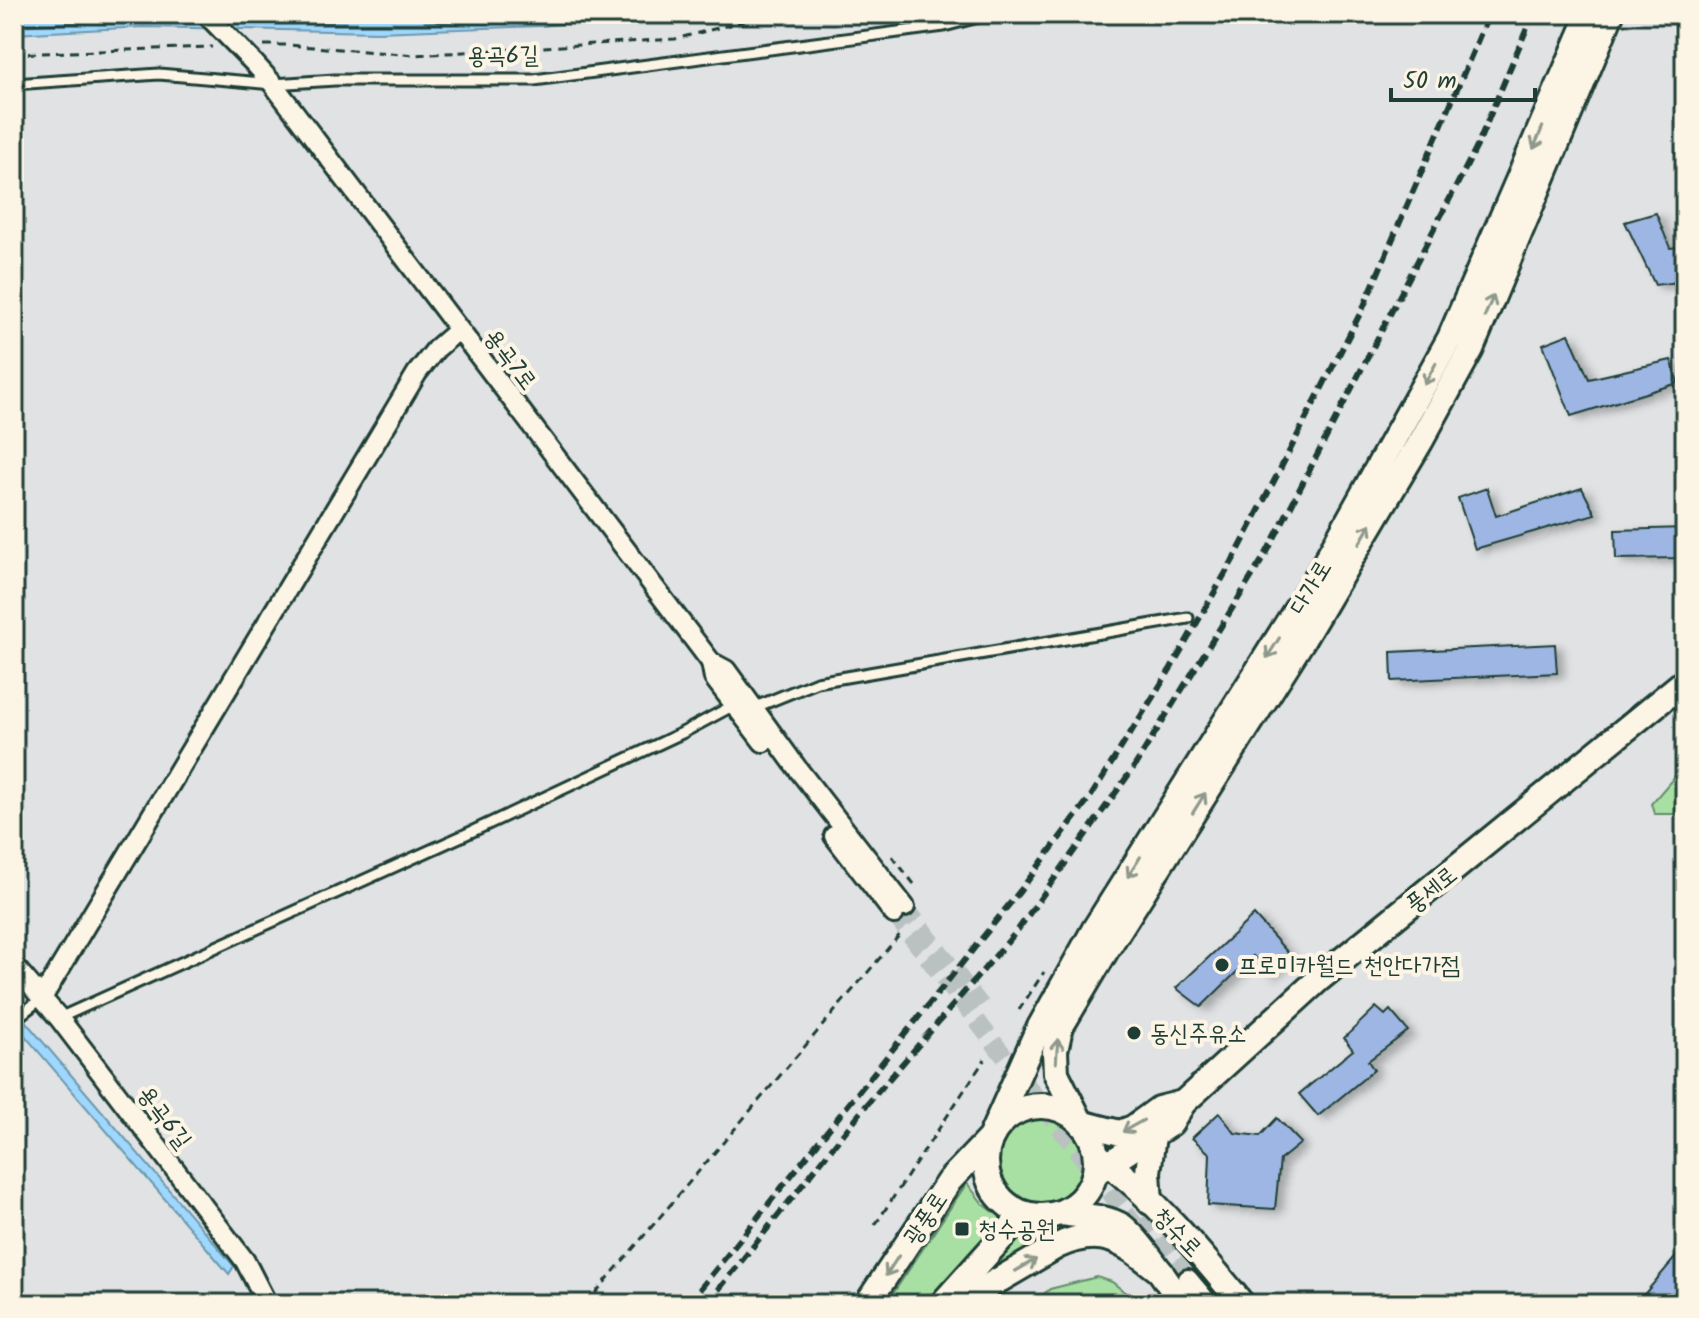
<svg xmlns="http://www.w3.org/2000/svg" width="1699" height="1318" font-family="Kalam,'Poor Story',sans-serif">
	<defs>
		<filter id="shadow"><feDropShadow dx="7" dy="4" stdDeviation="4" flood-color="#0004"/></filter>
	</defs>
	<rect width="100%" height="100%" fill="#e0e2e4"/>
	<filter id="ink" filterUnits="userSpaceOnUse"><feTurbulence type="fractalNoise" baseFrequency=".0125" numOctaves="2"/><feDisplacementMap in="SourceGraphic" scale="16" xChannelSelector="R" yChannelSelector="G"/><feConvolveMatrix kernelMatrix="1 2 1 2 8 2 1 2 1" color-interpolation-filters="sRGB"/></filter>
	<g filter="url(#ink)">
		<!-- green -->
		<g fill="#a8e0a4" stroke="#648e6c" stroke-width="2">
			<path d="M 1685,774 L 1685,817 L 1681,814 L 1655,814 L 1651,804 L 1676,775 Z"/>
			<path d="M 1032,1114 L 1056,1116 L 1083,1133 C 1085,1141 1092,1154 1091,1163 C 1091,1167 1088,1170 1087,1174 C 1067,1229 989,1207 996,1151 C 999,1130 1013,1122 1032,1114 Z"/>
			<path d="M 967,1183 L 983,1204 L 1006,1221 L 924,1304 L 886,1304 Z"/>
			<path d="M 1034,1225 L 1072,1230 L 974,1286 Z"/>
			<path d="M 1097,1277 L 1112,1282 L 1140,1304 L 1031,1304 L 1050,1289 Z"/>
		</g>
		<!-- water -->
		<g fill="#9fd7fe" stroke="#6c99ad" stroke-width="2">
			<path d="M 14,14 L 659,14 L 542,26 L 378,32 L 143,27 L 14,34 Z"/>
			<path d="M 14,1008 L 234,1266 L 229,1274 L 14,1023 Z"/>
		</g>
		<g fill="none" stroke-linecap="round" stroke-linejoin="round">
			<!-- shore -->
			<g stroke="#527b85" stroke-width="2">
				<path d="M 228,21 C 346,23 465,26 583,14"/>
				<path d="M 14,26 L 142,19 L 197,20"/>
			</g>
		</g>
		<!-- building -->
		<g fill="#9db6e3" stroke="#1f3d34" stroke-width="2" filter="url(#shadow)">
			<path d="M 1656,213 L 1670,248 L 1685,246 L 1685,281 L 1655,285 L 1625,222 Z"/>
			<path d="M 1569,334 L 1589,379 L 1671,360 L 1678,383 L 1571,416 L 1543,344 Z"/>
			<path d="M 1487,488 L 1496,516 L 1582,488 L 1595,514 L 1475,549 L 1458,498 Z"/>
			<path d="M 1685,528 L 1685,558 L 1616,559 L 1615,530 Z"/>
			<path d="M 1555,644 L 1557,673 L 1392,681 L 1391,652 Z"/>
			<path d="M 1254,915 L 1290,955 L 1270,974 L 1253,956 L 1201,1007 L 1176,988 Z"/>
			<path d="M 1376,1007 L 1385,1015 L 1390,1010 L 1408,1031 L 1368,1061 L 1374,1070 L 1318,1116 L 1299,1094 L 1353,1050 L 1344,1038 Z"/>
			<path d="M 1219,1113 L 1235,1133 L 1260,1136 L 1277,1118 L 1301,1143 L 1280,1160 L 1275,1209 L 1208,1205 L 1210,1154 L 1192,1138 Z"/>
			<path d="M 1685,1246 L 1685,1296 L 1679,1304 L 1636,1304 Z"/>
		</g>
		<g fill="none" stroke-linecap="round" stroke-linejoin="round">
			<!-- street-tunnel -->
			<g stroke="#b9c1c1" stroke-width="18" stroke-dasharray="18 9" stroke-linecap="butt">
				<path d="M 905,907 L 981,1006"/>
				<path d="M 894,914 L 1142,1234"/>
				<path d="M 1142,1218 L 1188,1279"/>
			</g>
			<!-- lane casing -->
			<g stroke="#1f3d34" stroke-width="15">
				<g id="lane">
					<path d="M 14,84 L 159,74 L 273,84 L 335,80 L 534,80 L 944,26 L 990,14"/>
					<path d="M 753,708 L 817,682 L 1188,618"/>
					<path d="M 59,1018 L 473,831 L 682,733 L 734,705"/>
					<path d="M 14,1020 L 42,998"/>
				</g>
			</g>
			<!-- street casing -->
			<g stroke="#1f3d34" stroke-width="24">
				<g id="street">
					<path d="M 254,63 L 273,84 L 711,662 L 726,670 L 797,768 L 905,907"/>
					<path d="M 711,662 L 714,678 L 763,742"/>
					<path d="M 834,836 L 894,914"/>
					<path d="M 14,966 L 59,1018 L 245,1261 L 267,1304"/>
					<path d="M 42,998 L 417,373 L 436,349 L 458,330"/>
					<path d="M 1188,1279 L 1209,1304"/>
				</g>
			</g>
			<!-- secondary casing -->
			<g stroke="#1f3d34" stroke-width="30">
				<g id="secondary">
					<circle cx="1041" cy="1161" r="55"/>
					<path d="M 1081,1123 L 1056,1073 L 1055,1051 L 1060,1028 L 1105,952 L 1302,641 L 1420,442 L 1471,349 L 1611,14"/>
					<path d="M 1081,1123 L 1120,1133 L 1133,1128 L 1159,1109 L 1183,1103"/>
					<path d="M 1099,1157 C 1150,1192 1203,1256 1242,1304"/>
					<path d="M 1095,1173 L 1171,1123 L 1183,1103 L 1319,979 L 1685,681"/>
					<path d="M 1150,1202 L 1148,1172 L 1153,1136"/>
					<path d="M 1060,1213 C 1079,1216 1107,1216 1123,1227 C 1141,1241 1169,1284 1182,1304"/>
					<path d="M 867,1304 L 949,1181 L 990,1138 L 1037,1032 L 1094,930 L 1318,575 L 1450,338 L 1590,14"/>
					<path d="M 942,1304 L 1023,1214"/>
					<path d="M 958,1304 L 1057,1246 C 1104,1224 1125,1244 1161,1272"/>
				</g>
			</g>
			<!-- path -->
			<g stroke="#1f3d34" stroke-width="3" stroke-dasharray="8 6" stroke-linecap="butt">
				<path d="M 264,45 L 288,45 L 415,55 L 675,39 L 772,14"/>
				<path d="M 14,54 L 212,47"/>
				<path d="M 892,856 L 914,884"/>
				<path d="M 1019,1010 L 1044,972"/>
				<path d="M 875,1225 L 985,1059"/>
				<path d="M 586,1304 L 902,932"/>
			</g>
			<!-- lane -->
			<use href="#lane" stroke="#fcf5e5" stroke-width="9"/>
			<!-- street -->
			<use href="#street" stroke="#fcf5e5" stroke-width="18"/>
			<!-- secondary -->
			<use href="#secondary" stroke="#fcf5e5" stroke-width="24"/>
			<!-- rail -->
			<g stroke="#1f3d34" stroke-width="6" stroke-dasharray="12 6" stroke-linecap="butt">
				<path d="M 688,1304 L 1020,891 L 1091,796 L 1171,668 L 1237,553 L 1364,306 L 1489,14"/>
				<path d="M 707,1304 L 864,1108 L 1017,931 L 1134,767 L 1267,552 L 1477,146 L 1533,14"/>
			</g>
			<!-- street-bridge casing -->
			<g stroke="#1f3d34" stroke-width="24" stroke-linecap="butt">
				<path id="street-bridge" d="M 206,14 L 254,63"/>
			</g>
			<!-- street-bridge -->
			<use href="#street-bridge" stroke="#fcf5e5" stroke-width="18"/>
		</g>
		<!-- one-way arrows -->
		<defs><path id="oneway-shaft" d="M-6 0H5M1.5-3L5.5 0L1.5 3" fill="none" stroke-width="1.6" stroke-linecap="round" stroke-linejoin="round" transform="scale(2)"/></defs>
		<g stroke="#8e998c">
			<use href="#oneway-shaft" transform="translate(1538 138) rotate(113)"/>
			<use href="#oneway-shaft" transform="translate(1489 306) rotate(-67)"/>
			<use href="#oneway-shaft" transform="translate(1430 374) rotate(119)"/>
			<use href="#oneway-shaft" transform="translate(1365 534) rotate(-60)"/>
			<use href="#oneway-shaft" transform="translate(1273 648) rotate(122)"/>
			<use href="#oneway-shaft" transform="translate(1199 803) rotate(-58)"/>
			<use href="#oneway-shaft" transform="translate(1134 867) rotate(122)"/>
			<use href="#oneway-shaft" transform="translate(1057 1051) rotate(-86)"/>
			<use href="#oneway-shaft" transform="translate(1133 1126) rotate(151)"/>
			<use href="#oneway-shaft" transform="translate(1026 1265) rotate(-30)"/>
			<use href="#oneway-shaft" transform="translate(892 1266) rotate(123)"/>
		</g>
	</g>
	<!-- markers -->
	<g fill="#1f3d34" stroke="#fcf5e5" stroke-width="3">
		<circle cx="1222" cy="965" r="8"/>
		<circle cx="1134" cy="1033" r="8"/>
		<rect x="954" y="1221" width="16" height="16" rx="4"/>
	</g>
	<g text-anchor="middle" stroke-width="8" stroke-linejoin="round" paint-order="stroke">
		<!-- street labels -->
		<g font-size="24" fill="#1f3d34" stroke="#fcf5e5">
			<text transform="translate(503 55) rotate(-1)" y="8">용곡6길</text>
			<text transform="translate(511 359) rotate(53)" y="8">용곡7로</text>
			<text transform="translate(1310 587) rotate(-59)" y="8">다가로</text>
			<text transform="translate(1431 889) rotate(-39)" y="8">풍세로</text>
			<text transform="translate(165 1117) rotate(53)" y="8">용곡6길</text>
			<text transform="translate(925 1218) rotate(-56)" y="8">광풍로</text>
			<text transform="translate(1178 1232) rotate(46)" y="8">청수로</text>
		</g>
		<!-- poi labels -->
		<g font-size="24" fill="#1f3d34" stroke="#fcf5e5" text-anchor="start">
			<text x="1238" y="973">프로미카월드 천안다가점</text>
			<text x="1150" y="1041">동신주유소</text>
			<text x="978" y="1237">청수공원</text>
		</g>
	</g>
	<!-- margin -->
	<rect width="1699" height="1318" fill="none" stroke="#fcf5e5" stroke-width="48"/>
	<rect x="24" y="24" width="1651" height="1270" fill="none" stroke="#1f3d34" stroke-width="3" filter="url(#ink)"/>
	<!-- scale -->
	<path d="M1391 88v12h144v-12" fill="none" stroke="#1f3d34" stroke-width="4"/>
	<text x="1403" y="88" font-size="24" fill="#1f3d34" stroke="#fcf5e5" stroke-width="6" paint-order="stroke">50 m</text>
</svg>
